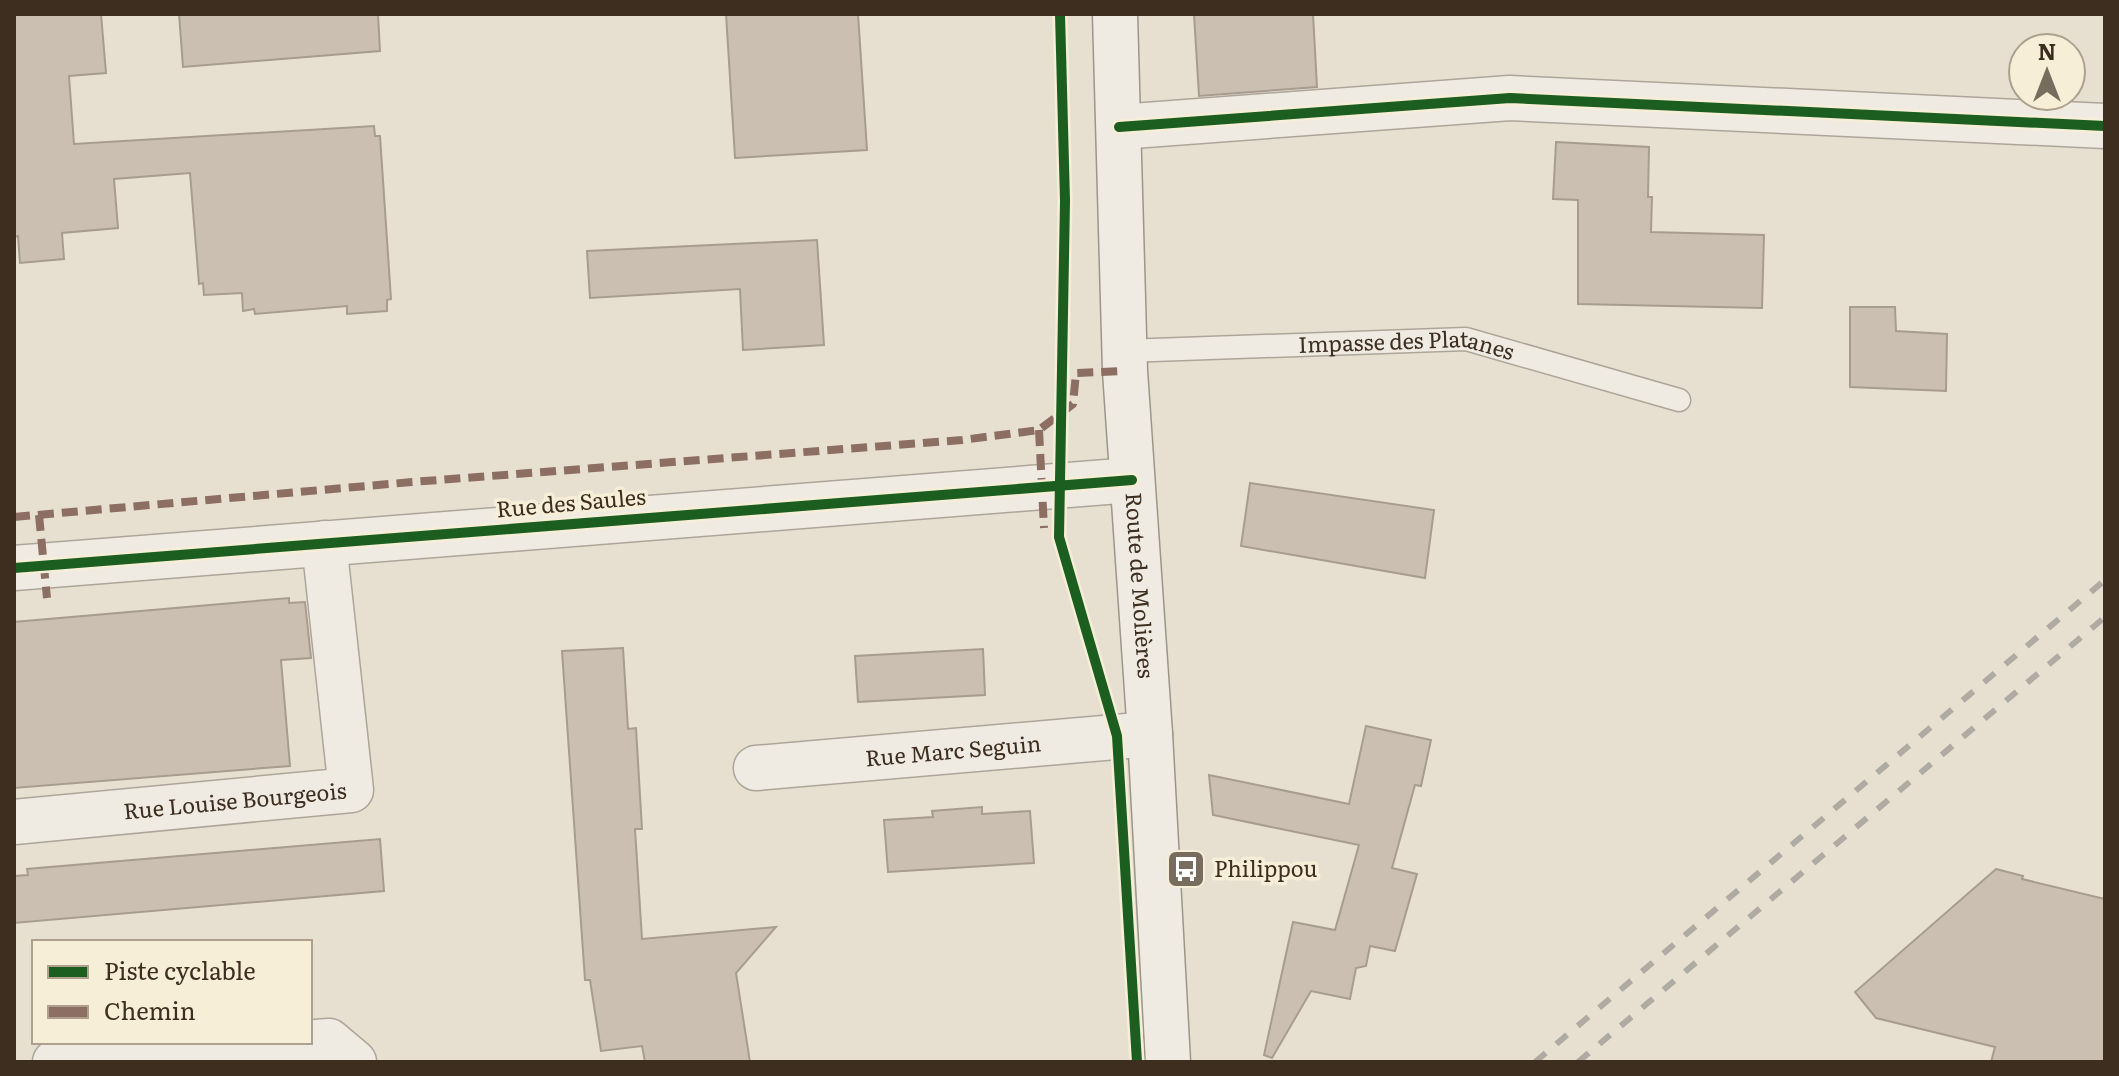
<svg xmlns="http://www.w3.org/2000/svg" width="2119" height="1076" font-family="Literata,serif">
	<rect width="100%" height="100%" fill="#e7e0d1"/>
	<!-- building -->
	<g fill="#cbbfb2" stroke="#a89c90" stroke-width="2">
		<path d="M 14,14 L 101,14 L 106,73 L 69,76 L 74,144 L 374,126 L 375,136 L 380,136 L 391,299 L 387,300 L 387,311 L 347,314 L 347,306 L 255,314 L 254,309 L 243,311 L 242,293 L 204,295 L 203,283 L 199,284 L 190,173 L 114,179 L 118,228 L 62,233 L 64,259 L 20,263 L 18,236 L 14,237 Z"/>
		<path d="M 179,14 L 378,14 L 380,51 L 183,67 Z"/>
		<path d="M 726,14 L 858,14 L 867,150 L 735,158 Z"/>
		<path d="M 1194,14 L 1313,14 L 1317,87 L 1199,96 Z"/>
		<path d="M 1556,142 L 1649,147 L 1648,197 L 1652,197 L 1651,232 L 1764,235 L 1762,308 L 1578,304 L 1578,200 L 1553,199 Z"/>
		<path d="M 817,240 L 824,345 L 743,350 L 740,289 L 590,298 L 587,251 Z"/>
		<path d="M 1850,307 L 1895,307 L 1896,331 L 1947,334 L 1946,391 L 1850,387 Z"/>
		<path d="M 1250,483 L 1434,510 L 1425,578 L 1241,546 Z"/>
		<path d="M 289,598 L 289,603 L 305,602 L 311,658 L 281,660 L 290,766 L 14,788 L 14,622 Z"/>
		<path d="M 623,648 L 628,729 L 636,728 L 642,829 L 635,829 L 642,939 L 776,927 L 736,973 L 750,1062 L 645,1062 L 642,1046 L 601,1051 L 590,980 L 585,980 L 562,651 Z"/>
		<path d="M 983,649 L 985,695 L 858,702 L 855,656 Z"/>
		<path d="M 1366,726 L 1431,740 L 1421,786 L 1415,785 L 1392,868 L 1417,874 L 1395,951 L 1370,946 L 1366,966 L 1356,968 L 1350,999 L 1311,991 L 1272,1058 L 1264,1055 L 1293,922 L 1335,930 L 1359,845 L 1213,815 L 1209,775 L 1349,804 Z"/>
		<path d="M 982,807 L 982,814 L 1030,811 L 1034,863 L 888,872 L 884,820 L 933,817 L 932,811 Z"/>
		<path d="M 380,839 L 384,891 L 14,923 L 14,876 L 28,875 L 27,869 Z"/>
		<path d="M 1996,869 L 2023,876 L 2022,879 L 2105,899 L 2105,1062 L 1991,1062 L 1995,1047 L 1876,1018 L 1855,992 Z"/>
	</g>
	<g fill="none" stroke-linecap="round" stroke-linejoin="round">
		<!-- service casing -->
		<g stroke="#ada599" stroke-width="25">
			<g id="service">
				<path id="s1" d="M 1125,351 L 1466,339 L 1679,400"/>
			</g>
		</g>
		<!-- minor casing -->
		<g stroke="#ada599" stroke-width="47">
			<g id="minor">
				<path d="M 1119,127 L 1510,98 L 2105,126"/>
				<path d="M 14,568 L 1132,480"/>
				<path id="s2" d="M 756,768 L 1150,734"/>
				<path id="s3" d="M 14,822 L 351,790 L 324,543"/>
				<path d="M 55,1062 L 329,1041 L 354,1062"/>
			</g>
		</g>
		<!-- secondary casing -->
		<g stroke="#9c958a" stroke-width="47">
			<g id="secondary">
				<path id="s4" d="M 1115,14 L 1125,371 L 1150,734 L 1168,1062"/>
			</g>
		</g>
		<!-- service -->
		<use href="#service" stroke="#efebe3" stroke-width="22"/>
		<!-- minor -->
		<use href="#minor" stroke="#efebe3" stroke-width="44"/>
		<!-- secondary -->
		<use href="#secondary" stroke="#efebe3" stroke-width="44"/>
		<!-- rail -->
		<g stroke="#afaaa2" stroke-width="6" stroke-dasharray="14 14" stroke-linecap="butt">
			<path d="M 1535,1062 L 2105,580"/>
			<path d="M 1578,1062 L 2105,617"/>
		</g>
		<!-- quiet -->
		<g stroke="#8d6e63" stroke-width="8" stroke-dasharray="16 8" stroke-linecap="butt">
			<path d="M 1039,430 L 1044,528"/>
			<path d="M 39,515 L 47,598"/>
			<path d="M 14,517 L 412,482 L 962,440 L 1039,430 L 1073,404 L 1076,373 L 1125,371"/>
		</g>
		<!-- cycleway casing -->
		<g stroke="#f7eed8" stroke-width="15">
			<g id="cycleway">
				<path d="M 1060,14 L 1065,201 L 1059,537 L 1117,736 L 1137,1062"/>
				<path d="M 1119,127 L 1510,98 L 2105,126"/>
				<path d="M 14,568 L 1132,480"/>
			</g>
		</g>
		<!-- cycleway -->
		<use href="#cycleway" stroke="#1b5e20" stroke-width="10"/>
	</g>
	<!-- icons -->
	<defs>
		<g id="bus-square" transform="scale(2)"><rect x="-9" y="-9" width="18" height="18" rx="4" fill="#786c5e" stroke="#f7eed8"/><path d="M-5-6H5V4H4V6H2V4H-2V6H-4V4H-5ZM-3.5-4V0h7V-4ZM-3.5 1.2v1.5H-2V1.2ZM2 1.2v1.5H3.5V1.2Z" fill="#fff"/></g>
	</defs>
	<g fill-rule="evenodd">
		<use href="#bus-square" x="1186" y="869"/>
	</g>
	<g text-anchor="middle" stroke-width="7" stroke-linejoin="round" paint-order="stroke">
		<!-- street labels -->
		<g font-size="22" fill="#3d2e20" stroke="#f7eed8">
			<text dy="8" stroke="none"><textPath href="#s1" startOffset="282">Impasse des Platanes</textPath></text>
			<text transform="translate(571 503) rotate(-5)" y="8">Rue des Saules</text>
			<text dy="8" stroke="none"><textPath href="#s4" startOffset="572">Route de Molières</textPath></text>
			<text dy="8" stroke="none"><textPath href="#s2" startOffset="198">Rue Marc Seguin</textPath></text>
			<text dy="8" stroke="none"><textPath href="#s3" startOffset="222">Rue Louise Bourgeois</textPath></text>
		</g>
		<!-- poi labels -->
		<g font-size="22" fill="#3d2e20" stroke="#f7eed8" text-anchor="start">
			<text x="1214" y="877">Philippou</text>
		</g>
	</g>
	<!-- border -->
	<rect width="2119" height="1076" fill="none" stroke="#3d2e20" stroke-width="32"/>
	<!-- legend -->
	<rect x="32" y="940" width="280" height="104" fill="#f7eed8" stroke="#ada18e" stroke-width="2"/>
	<rect x="48" y="966" width="40" height="12" fill="#1b5e20" stroke="#ada18e" stroke-width="2"/>
	<text x="104" y="980" font-size="24" fill="#3d2e20">Piste cyclable</text>
	<rect x="48" y="1006" width="40" height="12" fill="#8d6e63" stroke="#ada18e" stroke-width="2"/>
	<text x="104" y="1020" font-size="24" fill="#3d2e20">Chemin</text>
	<!-- north arrow -->
	<g transform="translate(2047 72)"><circle r="38" fill="#f7eed8" stroke="#ada18e" stroke-width="2"/>
	<path d="M0-6L14 30L0 20L-14 30Z" fill="#786c5e"/>
	<text y="-12" font-size="22" font-weight="bold" text-anchor="middle" fill="#3d2e20">N</text>
	</g>
</svg>
